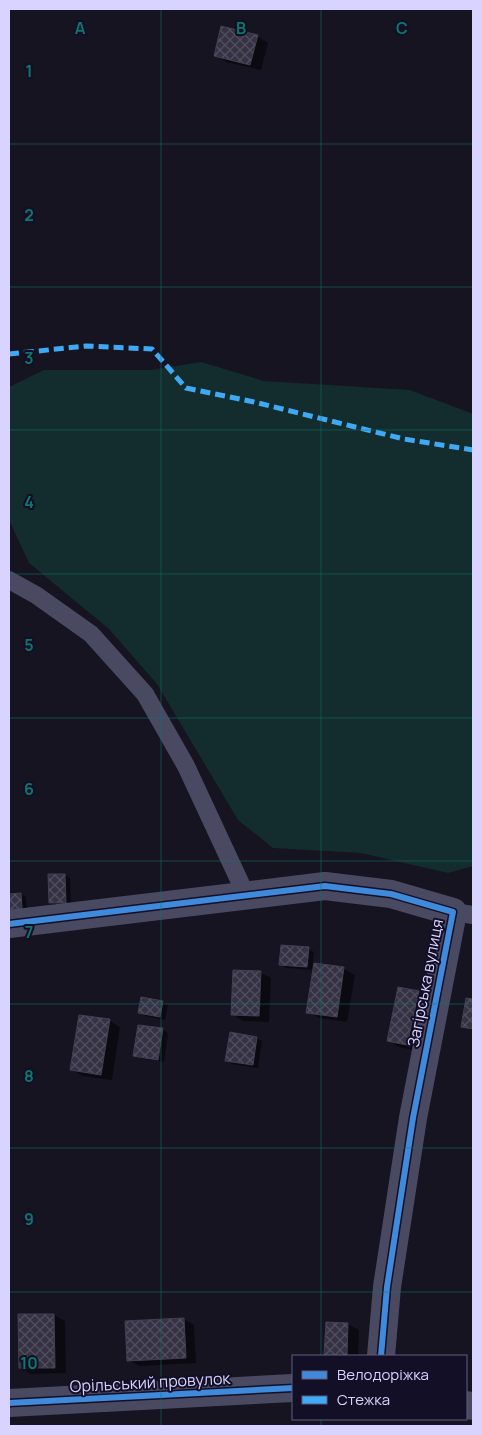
<svg xmlns="http://www.w3.org/2000/svg" width="482" height="1435" font-family="Manrope,sans-serif">
	<defs>
		<pattern id="building-cross-hatch" width="8" height="8" patternUnits="userSpaceOnUse" patternTransform="scale(1.25)"><rect width="8" height="8" fill="#343243"/><path d="M0 0l8 8M0 8l8-8" fill="none" stroke="#514f5f"/></pattern>
	</defs>
	<rect width="100%" height="100%" fill="#161421"/>
	<!-- grass -->
	<path fill="#132c2d" d="M 201,362 L 264,381 L 410,390 L 473,414 L 473,866 L 448,873 L 361,853 L 273,848 L 238,820 L 157,684 L 109,629 L 29,563 L 9,520 L 9,387 L 44,370 L 151,370 Z"/>
	<!-- shadow -->
	<g fill="#0007">
		<path d="M 257,36 L 268,43 L 261,70 L 226,62 L 215,55 Z"/>
		<path d="M 65,875 L 70,878 L 71,906 L 55,906 L 50,903 Z"/>
		<path d="M 21,894 L 26,897 L 27,911 L 9,913 L 9,895 Z"/>
		<path d="M 308,949 L 314,952 L 312,970 L 286,968 L 280,964 Z"/>
		<path d="M 315,964 L 344,969 L 355,975 L 347,1022 L 319,1018 L 308,1012 Z"/>
		<path d="M 260,972 L 271,978 L 269,1022 L 243,1021 L 232,1014 Z"/>
		<path d="M 399,989 L 419,993 L 429,999 L 418,1051 L 399,1047 L 388,1040 Z"/>
		<path d="M 467,1000 L 473,1001 L 473,1030 L 468,1029 L 462,1026 Z"/>
		<path d="M 162,1002 L 168,1005 L 165,1020 L 145,1016 L 140,1013 Z"/>
		<path d="M 110,1021 L 120,1027 L 112,1080 L 82,1076 L 72,1069 Z"/>
		<path d="M 139,1026 L 163,1030 L 168,1033 L 164,1062 L 140,1058 L 134,1055 Z"/>
		<path d="M 256,1038 L 262,1041 L 258,1068 L 232,1064 L 226,1061 Z"/>
		<path d="M 19,1315 L 54,1315 L 65,1321 L 66,1373 L 31,1374 L 20,1367 Z"/>
		<path d="M 184,1319 L 194,1325 L 196,1363 L 139,1366 L 128,1360 Z"/>
		<path d="M 327,1323 L 348,1324 L 359,1330 L 358,1356 L 325,1356 Z"/>
	</g>
	<!-- building -->
	<g fill="url(#building-cross-hatch)" stroke="#433f54">
		<path d="M 221,26 L 258,35 L 250,65 L 214,56 Z"/>
		<path d="M 48,874 L 65,874 L 66,903 L 49,903 Z"/>
		<path d="M 21,893 L 22,909 L 9,910 L 9,894 Z"/>
		<path d="M 281,945 L 309,947 L 307,967 L 279,965 Z"/>
		<path d="M 314,963 L 344,967 L 337,1017 L 306,1013 Z"/>
		<path d="M 233,970 L 261,971 L 259,1016 L 231,1015 Z"/>
		<path d="M 398,987 L 419,991 L 407,1045 L 387,1041 Z"/>
		<path d="M 141,997 L 163,1001 L 160,1017 L 138,1013 Z"/>
		<path d="M 466,998 L 473,999 L 473,1029 L 461,1027 Z"/>
		<path d="M 79,1015 L 110,1019 L 101,1075 L 70,1070 Z"/>
		<path d="M 138,1025 L 163,1028 L 158,1060 L 133,1056 Z"/>
		<path d="M 230,1032 L 257,1037 L 253,1065 L 225,1061 Z"/>
		<path d="M 18,1314 L 54,1314 L 55,1368 L 19,1368 Z"/>
		<path d="M 184,1318 L 186,1358 L 127,1361 L 125,1321 Z"/>
		<path d="M 326,1322 L 348,1323 L 347,1356 L 324,1356 Z"/>
	</g>
	<g fill="none" stroke-linecap="round" stroke-linejoin="round">
		<!-- service -->
		<g stroke="#4a4962" stroke-width="18">
			<path d="M 9,580 L 36,595 L 91,634 L 145,694 L 186,766 L 246,895"/>
			<path d="M 453,912 L 473,915"/>
		</g>
		<!-- minor -->
		<g stroke="#4a4962" stroke-width="28">
			<path d="M 9,924 L 325,886 L 391,894 L 453,912 L 413,1118 L 387,1287 L 381,1356"/>
			<path d="M 9,1403 L 293,1388"/>
			<path d="M 466,1405 L 473,1406"/>
		</g>
		<!-- quiet -->
		<path stroke="#3fa9f5" stroke-width="5" stroke-dasharray="10 5" stroke-linecap="butt" d="M 9,354 L 86,346 L 152,349 L 186,388 L 254,402 L 404,439 L 473,450"/>
		<!-- cycleway casing -->
		<g stroke="#130f26" stroke-width="9">
			<g id="cycleway">
				<path d="M 9,924 L 325,886 L 391,894 L 453,912 L 413,1118 L 387,1287 L 381,1356"/>
				<path d="M 9,1403 L 293,1388"/>
			</g>
		</g>
		<!-- cycleway -->
		<use href="#cycleway" stroke="#408adc" stroke-width="6"/>
	</g>
	<!-- grid -->
	<path fill="none" stroke="#0f766e" stroke-width="1" stroke-opacity="0.55" d="M 161,9 L 161,1426M 321,9 L 321,1356M 9,144 L 473,144M 9,287 L 473,287M 9,430 L 473,430M 9,574 L 473,574M 9,718 L 473,718M 9,861 L 473,861M 9,1004 L 473,1004M 9,1148 L 473,1148M 9,1292 L 473,1292M 321,1419 L 321,1426"/>
	<g text-anchor="middle" stroke-width="4" stroke-linejoin="round" paint-order="stroke">
		<!-- street labels -->
		<g font-size="16" fill="#d9d4ff" stroke="#130f26">
			<text transform="translate(425 983) rotate(-79)" y="6">Загірська вулиця</text>
			<text transform="translate(150 1382) rotate(-3)" y="6">Орільський провулок</text>
		</g>
	</g>
	<g font-size="16" text-anchor="middle" font-weight="bold" fill="#0f766e" stroke="#130f26" stroke-width="4" stroke-linejoin="round" paint-order="stroke">
		<text x="80" y="34">A</text>
		<text x="241" y="34">B</text>
		<text x="402" y="34">C</text>
		<text x="29" y="77">1</text>
		<text x="29" y="221">2</text>
		<text x="29" y="364">3</text>
		<text x="29" y="508">4</text>
		<text x="29" y="651">5</text>
		<text x="29" y="795">6</text>
		<text x="29" y="938">7</text>
		<text x="29" y="1082">8</text>
		<text x="29" y="1225">9</text>
		<text x="29" y="1369">10</text>
	</g>
	<!-- border -->
	<rect width="482" height="1435" fill="none" stroke="#d9d4ff" stroke-width="20"/>
	<!-- legend -->
	<rect x="292" y="1355" width="175" height="65" fill="#130f26" stroke="#625e7d"/>
	<rect x="302" y="1371" width="25" height="8" fill="#408adc" stroke="#625e7d"/>
	<text x="337" y="1380" font-size="15" fill="#d9d4ff">Велодоріжка</text>
	<rect x="302" y="1396" width="25" height="8" fill="#3fa9f5" stroke="#625e7d"/>
	<text x="337" y="1405" font-size="15" fill="#d9d4ff">Стежка</text>
</svg>
